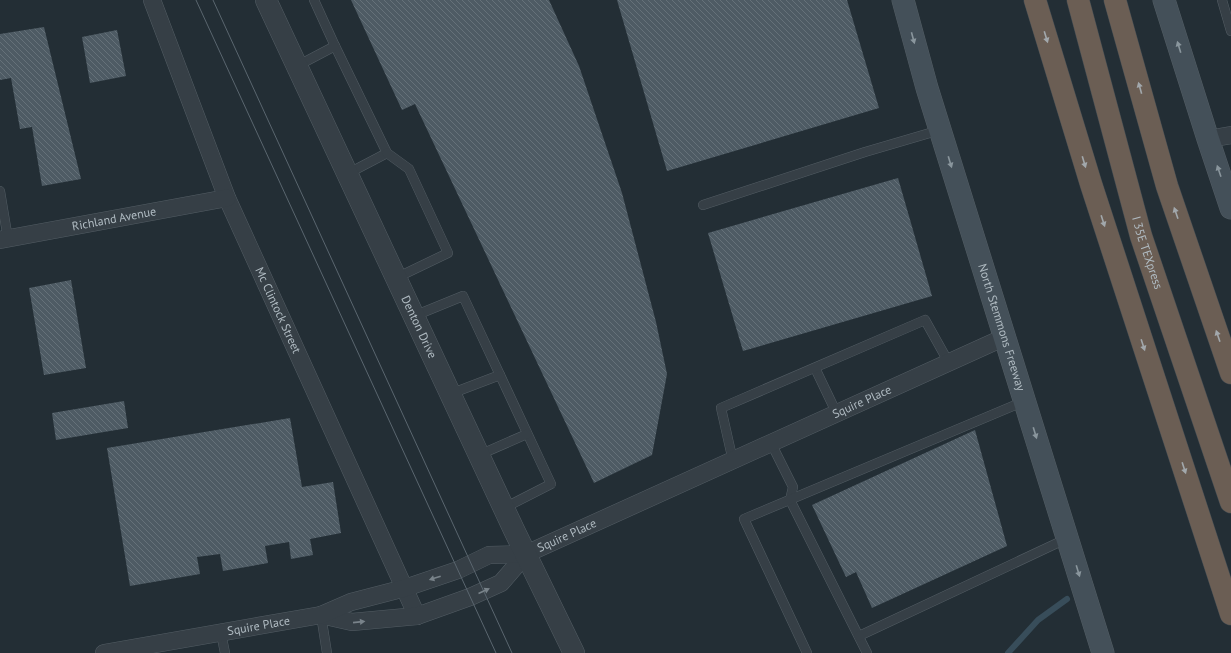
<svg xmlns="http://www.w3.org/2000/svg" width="1231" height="653" font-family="'PT Sans',sans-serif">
	<defs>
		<pattern id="building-back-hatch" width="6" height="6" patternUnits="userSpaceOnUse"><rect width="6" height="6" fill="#4e5b64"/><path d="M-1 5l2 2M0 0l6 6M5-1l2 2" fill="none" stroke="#657179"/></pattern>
	</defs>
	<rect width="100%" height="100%" fill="#232e35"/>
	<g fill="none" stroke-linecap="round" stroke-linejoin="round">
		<!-- stream -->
		<path stroke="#384d5a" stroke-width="6" d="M 1008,653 L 1038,620 L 1067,599"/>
	</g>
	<!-- building -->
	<g fill="url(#building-back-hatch)">
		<path d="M 351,0 L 549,0 L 579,66 L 622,193 L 656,322 L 667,374 L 652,455 L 594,483 L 415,104 L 402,110 Z"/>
		<path d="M 617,0 L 847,0 L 879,108 L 667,171 Z"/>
		<path d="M 44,27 L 81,179 L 42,186 L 32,127 L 20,129 L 11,78 L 0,80 L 0,34 Z"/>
		<path d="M 117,30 L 126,76 L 90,83 L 82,37 Z"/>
		<path d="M 898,178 L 932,296 L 743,351 L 708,233 Z"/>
		<path d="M 71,280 L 86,368 L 44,375 L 29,288 Z"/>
		<path d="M 124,401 L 128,428 L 56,440 L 52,413 Z"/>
		<path d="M 290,418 L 302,487 L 333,482 L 341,533 L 310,539 L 313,555 L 291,559 L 289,542 L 265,546 L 268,563 L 223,571 L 220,554 L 197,557 L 200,574 L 130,586 L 107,448 Z"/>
		<path d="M 975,430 L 1007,546 L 872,608 L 856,572 L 846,577 L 812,505 Z"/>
	</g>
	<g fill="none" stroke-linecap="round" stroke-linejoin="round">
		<!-- service casing -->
		<g stroke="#535d64" stroke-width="10">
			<g id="service">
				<path d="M 1222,0 L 1231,31"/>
				<path d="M 335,46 L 387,153 L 347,174"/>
				<path d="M 297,66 L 335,46 L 314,0"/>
				<path d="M 387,153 L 409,169 L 448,253 L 396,278"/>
				<path d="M 0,191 L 8,239"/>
				<path d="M 703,205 L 865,152 L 940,130"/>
				<path d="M 414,316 L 463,296 L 551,484 L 504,508"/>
				<path d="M 815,368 L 837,414"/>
				<path d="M 450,394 L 500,375"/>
				<path d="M 771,443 L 793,487 L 790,500 L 867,653"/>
				<path d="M 479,455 L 527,434"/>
				<path d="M 733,461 L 721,408 L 925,320 L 949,363"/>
				<path d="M 321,615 L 327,653"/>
				<path d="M 221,633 L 225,653"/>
				<path d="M 859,636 L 1068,538"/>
				<path d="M 807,653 L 744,519 L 1025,401"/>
			</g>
		</g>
		<!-- minor casing -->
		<g stroke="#535d64" stroke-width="18">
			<g id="minor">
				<path id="s1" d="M 152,0 L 227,198 L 417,616"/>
				<path d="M 1208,139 L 1231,135"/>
				<path id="s2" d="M 0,240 L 227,198"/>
				<path d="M 321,615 L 352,622 L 417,616 L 470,597 L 501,583 L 526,554"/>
				<path id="s3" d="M 104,653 L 321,615 L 351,602 L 405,588 L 458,570 L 489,555 L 526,554 L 1005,337"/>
			</g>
		</g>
		<!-- tertiary casing -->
		<g stroke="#535d64" stroke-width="22">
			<g id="tertiary">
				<path id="s4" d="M 266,0 L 514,530 L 574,653"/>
			</g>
		</g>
		<!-- secondary casing -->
		<g stroke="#535d64" stroke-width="23">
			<g id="secondary">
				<path id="s5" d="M 903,0 L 927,88 L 1103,653"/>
				<path d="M 1164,0 L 1208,139 L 1231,208"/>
			</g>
		</g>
		<!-- motorway casing -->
		<g stroke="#404a51" stroke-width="23">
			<g id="motorway">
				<path d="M 1035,0 L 1091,184 L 1231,614"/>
				<path id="s6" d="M 1078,0 L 1141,236 L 1231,502"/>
				<path d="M 1115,0 L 1167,186 L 1231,373"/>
			</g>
		</g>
		<!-- service -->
		<use href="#service" stroke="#363f46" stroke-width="9"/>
		<!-- minor -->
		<use href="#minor" stroke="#363f46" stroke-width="17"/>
		<!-- tertiary -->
		<use href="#tertiary" stroke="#363f46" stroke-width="21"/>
		<!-- secondary -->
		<use href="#secondary" stroke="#445059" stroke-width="22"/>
		<!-- motorway -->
		<use href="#motorway" stroke="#6b5e54" stroke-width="22"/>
		<!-- tram -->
		<g stroke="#5a666f" stroke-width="1">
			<path d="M 196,0 L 496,653"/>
			<path d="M 213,0 L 512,653"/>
		</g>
	</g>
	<!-- one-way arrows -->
	<defs><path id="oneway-solid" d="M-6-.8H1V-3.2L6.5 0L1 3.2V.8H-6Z"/></defs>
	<g fill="#a2a8ac">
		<use href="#oneway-solid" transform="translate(1046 37) rotate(73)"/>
		<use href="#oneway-solid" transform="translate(1140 88) rotate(-106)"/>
		<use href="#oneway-solid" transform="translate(1084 162) rotate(73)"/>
		<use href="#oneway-solid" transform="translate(1176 213) rotate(-109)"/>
		<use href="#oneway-solid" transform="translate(1103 221) rotate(72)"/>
		<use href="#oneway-solid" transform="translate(1218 336) rotate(-109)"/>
		<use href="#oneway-solid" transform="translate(1143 345) rotate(72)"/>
		<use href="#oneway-solid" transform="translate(1184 468) rotate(72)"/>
	</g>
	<g fill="#8a969d">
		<use href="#oneway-solid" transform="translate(913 38) rotate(75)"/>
		<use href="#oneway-solid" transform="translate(1179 47) rotate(-107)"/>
		<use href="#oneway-solid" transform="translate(950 162) rotate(73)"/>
		<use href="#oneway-solid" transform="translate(1219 171) rotate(-109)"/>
		<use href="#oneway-solid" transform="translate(1035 433) rotate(73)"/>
		<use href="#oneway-solid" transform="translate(1078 571) rotate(73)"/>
	</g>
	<g fill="#79838a">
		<use href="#oneway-solid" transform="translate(435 578) rotate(162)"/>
		<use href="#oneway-solid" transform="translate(484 591) rotate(-24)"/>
		<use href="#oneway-solid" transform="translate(359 622) rotate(-6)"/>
	</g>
	<g text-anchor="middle" stroke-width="3" stroke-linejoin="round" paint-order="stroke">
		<!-- street labels -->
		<g font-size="12" fill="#b0bbc2" stroke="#1b242b">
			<text dy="4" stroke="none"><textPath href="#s2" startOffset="116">Richland Avenue</textPath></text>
			<text dy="4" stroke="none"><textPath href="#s6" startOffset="262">I 35E TEXpress</textPath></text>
			<text dy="4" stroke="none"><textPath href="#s1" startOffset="335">Mc Clintock Street</textPath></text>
			<text dy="4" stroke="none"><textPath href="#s4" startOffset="361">Denton Drive</textPath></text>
			<text dy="4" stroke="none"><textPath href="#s5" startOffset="342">North Stemmons Freeway</textPath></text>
			<text dy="4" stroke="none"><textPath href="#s3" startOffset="805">Squire Place</textPath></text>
			<text dy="4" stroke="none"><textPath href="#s3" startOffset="481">Squire Place</textPath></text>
			<text dy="4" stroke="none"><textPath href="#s3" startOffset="157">Squire Place</textPath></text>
		</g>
	</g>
</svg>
